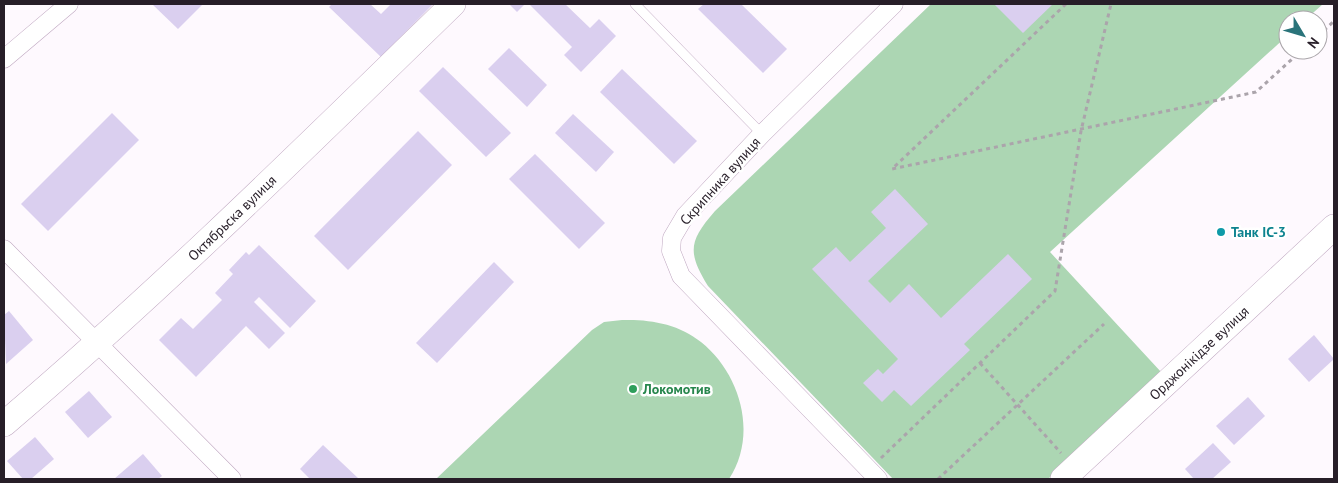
<svg xmlns="http://www.w3.org/2000/svg" width="1338" height="483" font-family="'PT Sans',sans-serif">
	<rect width="100%" height="100%" fill="#fef9fe"/>
	<!-- green -->
	<g fill="#acd6b3">
		<path d="M 931,4 L 1323,4 L 1305,20 L 1288,20 L 1288,35 L 1050,252 L 1162,373 L 1048,479 L 893,479 L 708,286 C 687,252 689,241 715,211 Z"/>
		<path d="M 622,320 C 650,319 679,324 701,342 C 741,374 758,435 729,479 L 436,479 L 592,330 L 604,322 Z"/>
	</g>
	<!-- building -->
	<g fill="#dacfef">
		<path d="M 152,4 L 203,4 L 178,29 Z"/>
		<path d="M 332,4 L 370,4 L 381,14 L 391,4 L 433,4 L 381,57 L 329,7 Z"/>
		<path d="M 509,4 L 525,4 L 517,12 Z"/>
		<path d="M 529,4 L 565,4 L 590,28 L 599,19 L 616,36 L 581,72 L 564,55 L 572,47 Z"/>
		<path d="M 704,4 L 741,4 L 787,49 L 763,73 L 698,9 Z"/>
		<path d="M 994,4 L 1053,4 L 1023,33 Z"/>
		<path d="M 509,48 L 547,85 L 527,107 L 488,69 Z"/>
		<path d="M 443,67 L 511,133 L 486,157 L 419,91 Z"/>
		<path d="M 622,69 L 697,141 L 674,164 L 600,92 Z"/>
		<path d="M 112,113 L 139,140 L 48,231 L 21,204 Z"/>
		<path d="M 573,114 L 614,152 L 596,172 L 555,133 Z"/>
		<path d="M 418,131 L 452,165 L 348,270 L 314,236 Z"/>
		<path d="M 535,154 L 605,223 L 579,249 L 509,179 Z"/>
		<path d="M 895,189 L 928,224 L 868,281 L 890,303 L 909,284 L 941,318 L 1008,254 L 1032,279 L 964,344 L 970,350 L 911,406 L 894,390 L 882,402 L 863,383 L 878,369 L 883,374 L 898,359 L 812,269 L 836,247 L 850,262 L 886,228 L 871,212 Z"/>
		<path d="M 259,245 L 316,301 L 290,328 L 259,297 L 254,302 L 285,333 L 269,349 L 246,326 L 196,377 L 159,340 L 181,318 L 193,329 L 222,300 L 215,293 L 233,274 L 229,270 L 246,252 L 249,255 Z"/>
		<path d="M 494,262 L 514,282 L 437,363 L 416,343 Z"/>
		<path d="M 9,311 L 33,340 L 6,364 L 4,315 Z"/>
		<path d="M 1314,335 L 1334,359 L 1309,382 L 1288,359 Z"/>
		<path d="M 89,391 L 112,417 L 88,438 L 65,412 Z"/>
		<path d="M 1248,397 L 1265,416 L 1234,445 L 1216,426 Z"/>
		<path d="M 35,437 L 54,459 L 31,479 L 23,479 L 7,461 Z"/>
		<path d="M 1213,443 L 1231,462 L 1212,479 L 1194,479 L 1185,469 Z"/>
		<path d="M 323,445 L 359,479 L 310,479 L 300,469 Z"/>
		<path d="M 143,454 L 162,476 L 158,479 L 114,479 Z"/>
	</g>
	<g fill="none" stroke-linecap="round" stroke-linejoin="round">
		<!-- lane casing -->
		<g stroke="#bfa7c0" stroke-width="10">
			<path id="lane" d="M 635,4 L 762,134"/>
		</g>
		<!-- street casing -->
		<g stroke="#bfa7c0" stroke-width="19">
			<g id="street">
				<path d="M 4,59 L 69,4"/>
				<path d="M 4,249 L 232,479"/>
				<path d="M 878,479 L 681,276 L 671,251 L 672,238 L 685,216 L 762,134 L 894,4"/>
			</g>
		</g>
		<!-- secondary casing -->
		<g stroke="#bfa7c0" stroke-width="26">
			<g id="secondary">
				<path d="M 4,424 C 160,291 306,147 453,4"/>
				<path d="M 1063,479 L 1334,227"/>
			</g>
		</g>
		<!-- path -->
		<g stroke="#aba4ab" stroke-width="3" stroke-dasharray="4 4" stroke-linecap="butt">
			<path d="M 1066,4 L 892,169 L 1256,92 L 1302,50"/>
			<path d="M 1318,36 L 1334,21"/>
			<path d="M 980,363 L 1061,453"/>
			<path d="M 881,458 L 1055,291 L 1081,131 L 1111,4"/>
			<path d="M 938,479 L 1104,324"/>
		</g>
		<!-- lane -->
		<use href="#lane" stroke="#fff" stroke-width="9"/>
		<!-- street -->
		<use href="#street" stroke="#fff" stroke-width="18"/>
		<!-- secondary -->
		<use href="#secondary" stroke="#fff" stroke-width="25"/>
	</g>
	<!-- markers -->
	<circle fill="#0f9aa8" stroke="#fff" stroke-width="2" cx="1221" cy="232" r="5"/>
	<circle fill="#2e9e5b" stroke="#fff" stroke-width="2" cx="633" cy="389" r="5"/>
	<g text-anchor="middle" stroke-width="5" stroke-linejoin="round" paint-order="stroke">
		<!-- street labels -->
		<g font-size="14" fill="#271e28" stroke="#fff">
			<text transform="translate(720 181) rotate(-48)" y="5">Скрипника вулиця</text>
			<text transform="translate(232 218) rotate(-44)" y="5">Октябрьска вулиця</text>
			<text transform="translate(1199 353) rotate(-43)" y="5">Орджонікідзе вулиця</text>
		</g>
		<!-- culture labels -->
		<g font-size="14" font-weight="bold" fill="#0d838f" stroke="#fff" text-anchor="start">
			<text x="1231" y="237">Танк ІС-3</text>
		</g>
		<!-- leisure labels -->
		<g font-size="14" font-weight="bold" fill="#27864d" stroke="#fff" text-anchor="start">
			<text x="643" y="394">Локомотив</text>
		</g>
	</g>
	<!-- border -->
	<rect width="1338" height="483" fill="none" stroke="#271e28" stroke-width="10"/>
	<!-- north arrow -->
	<g transform="translate(1303 35) rotate(128)"><circle r="24" fill="#ffffff" stroke="#a9a5a9"/>
	<path d="M0-4L9 19L0 12L-9 19Z" fill="#2a747a"/>
	<text y="-8" font-size="14" font-weight="bold" text-anchor="middle" fill="#271e28">N</text>
	</g>
</svg>
